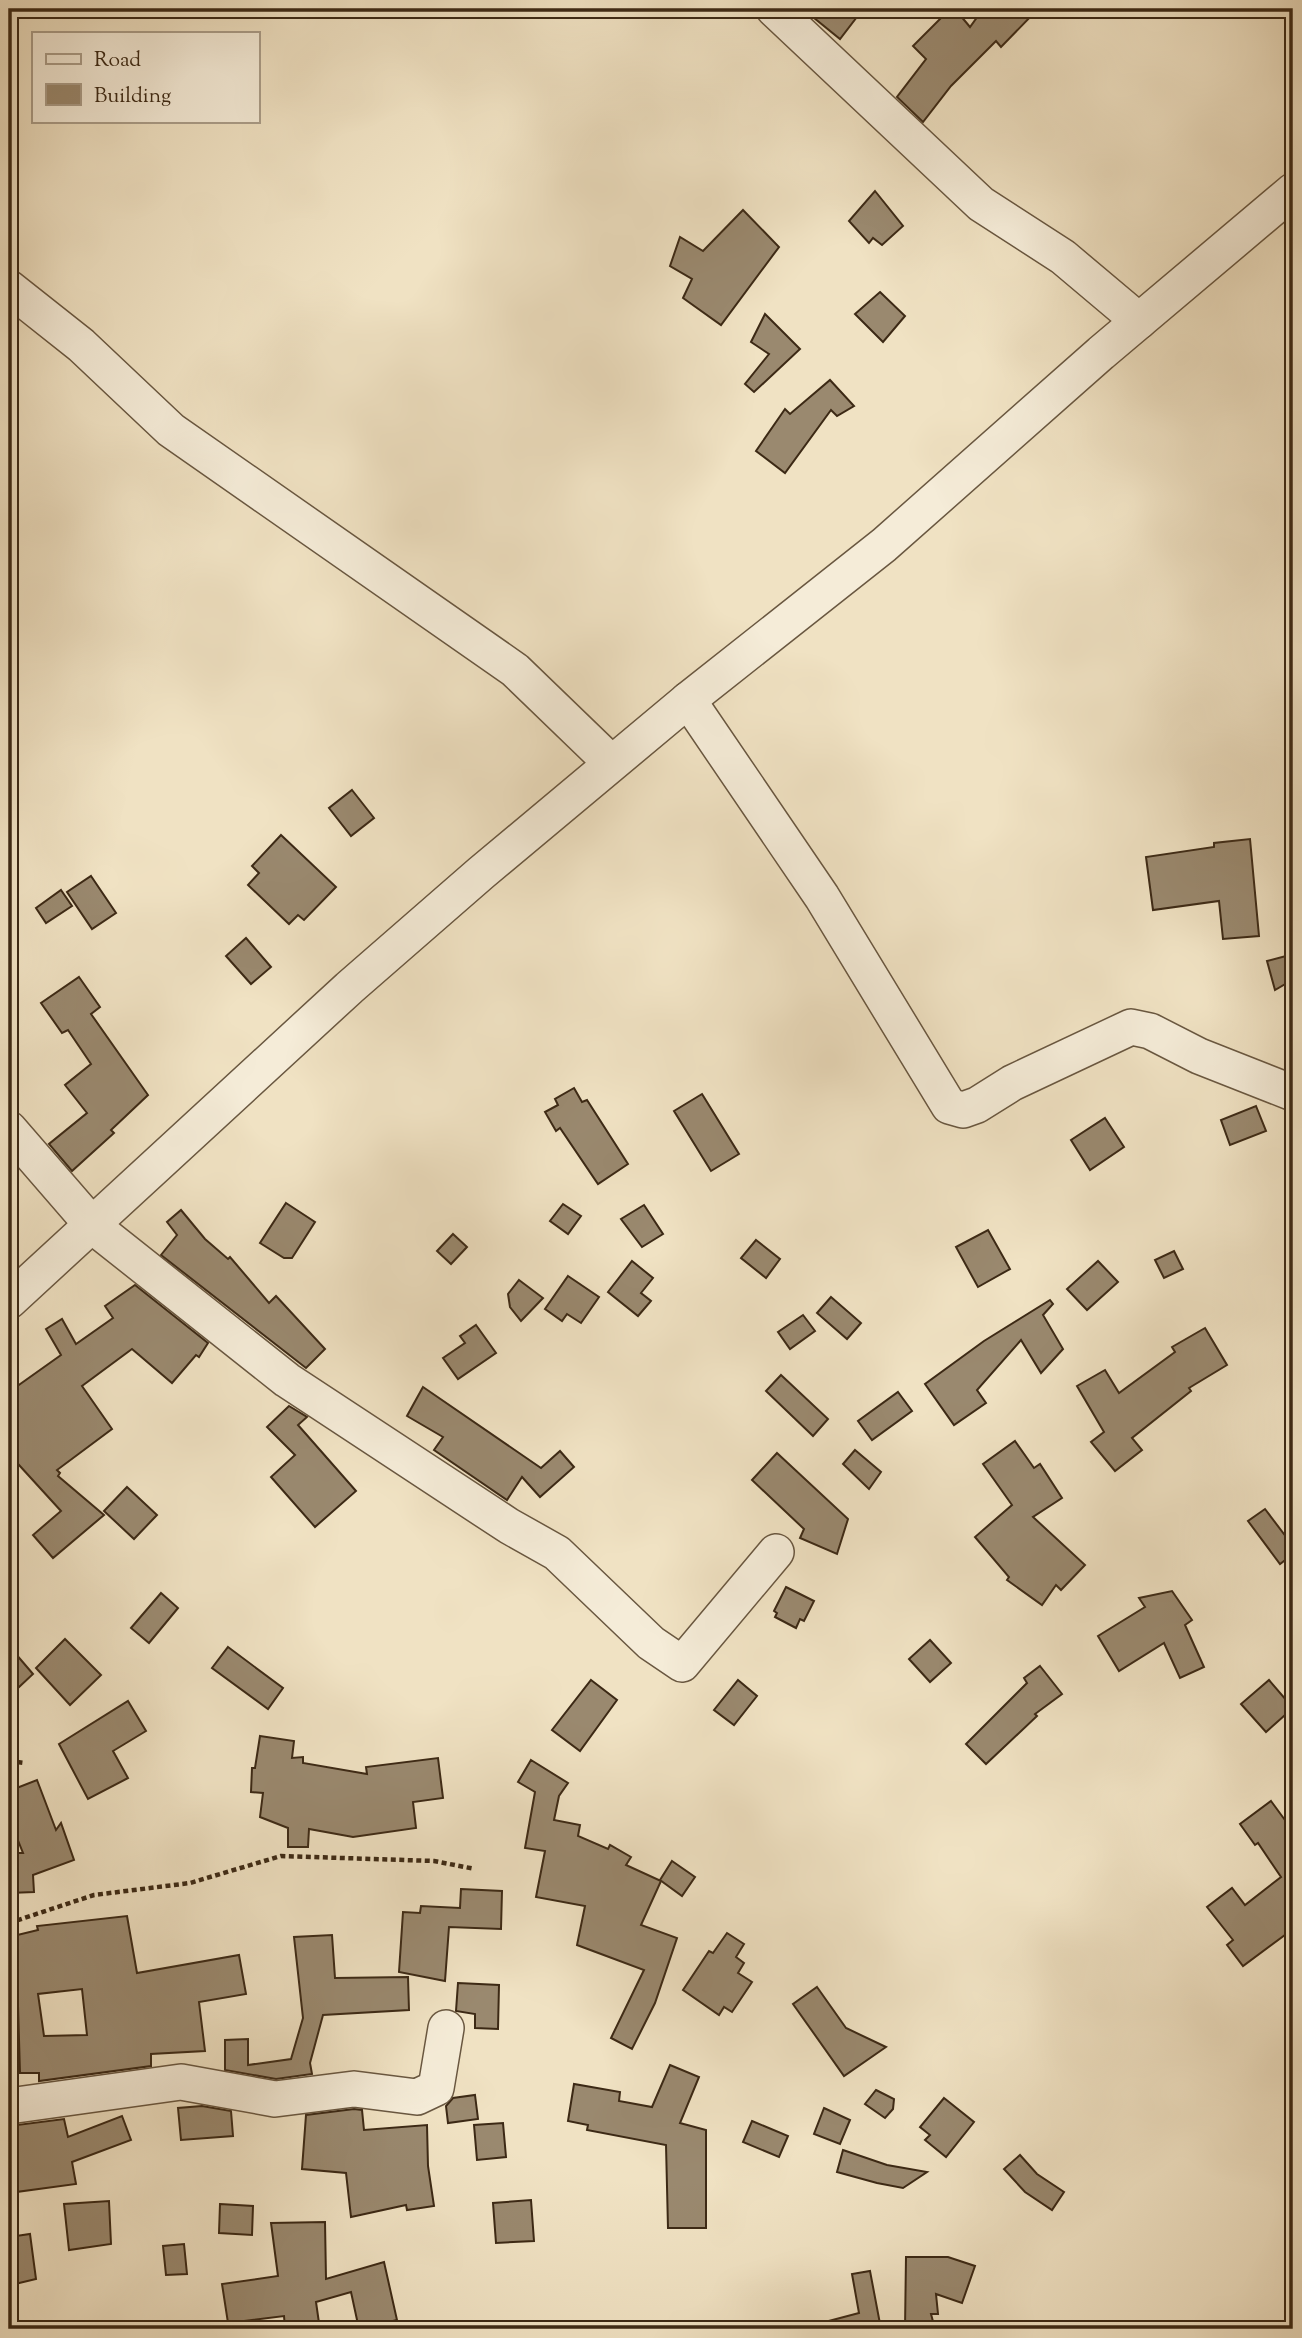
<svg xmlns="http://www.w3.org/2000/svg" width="1302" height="2338" font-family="'Sorts Mill Goudy',serif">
	<rect width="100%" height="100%" fill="#f0e2c3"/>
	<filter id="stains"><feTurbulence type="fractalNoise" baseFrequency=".00286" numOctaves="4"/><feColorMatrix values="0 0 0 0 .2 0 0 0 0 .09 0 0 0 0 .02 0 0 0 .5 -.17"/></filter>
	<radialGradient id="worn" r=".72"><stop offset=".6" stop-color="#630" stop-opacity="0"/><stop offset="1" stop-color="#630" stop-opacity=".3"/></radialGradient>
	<!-- building -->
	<g fill="#9a896f" stroke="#3c2915" stroke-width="2" fill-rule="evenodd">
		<path d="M 803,9 L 863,9 L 840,39 Z"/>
		<path d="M 950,9 L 955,9 L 970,27 L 983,9 L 1038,9 L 1001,47 L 996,41 L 951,86 L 923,122 L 897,97 L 926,59 L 913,46 Z"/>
		<path d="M 875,191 L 903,226 L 882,245 L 873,238 L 869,243 L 849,221 Z"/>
		<path d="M 743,210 L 779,247 L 721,325 L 683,298 L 692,279 L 670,266 L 680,237 L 703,251 Z"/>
		<path d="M 880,292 L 905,316 L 883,342 L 855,314 Z"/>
		<path d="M 765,314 L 800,349 L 754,392 L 745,384 L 769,354 L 751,342 Z"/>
		<path d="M 830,380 L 854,406 L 837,416 L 831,410 L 785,473 L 756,451 L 785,409 L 790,414 Z"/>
		<path d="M 352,790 L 374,818 L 351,836 L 329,808 Z"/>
		<path d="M 281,835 L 336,887 L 304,920 L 298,915 L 289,924 L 248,885 L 259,873 L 252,866 Z"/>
		<path d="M 1250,839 L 1259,936 L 1223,939 L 1219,901 L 1153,910 L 1146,857 L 1214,847 L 1214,843 Z"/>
		<path d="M 91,876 L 116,913 L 92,929 L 67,892 Z"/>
		<path d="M 61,890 L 72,906 L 46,923 L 36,908 Z"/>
		<path d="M 246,938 L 271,967 L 251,984 L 226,956 Z"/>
		<path d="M 1286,956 L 1292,980 L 1275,990 L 1267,961 Z"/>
		<path d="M 79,977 L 100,1007 L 91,1014 L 148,1095 L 111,1130 L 114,1133 L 72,1171 L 49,1144 L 87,1113 L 65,1085 L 91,1064 L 68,1030 L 62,1033 L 41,1003 Z"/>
		<path d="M 574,1088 L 582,1102 L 587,1100 L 628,1164 L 598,1184 L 560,1128 L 556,1131 L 545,1112 L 558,1105 L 555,1099 Z"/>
		<path d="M 702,1094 L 739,1154 L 711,1171 L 674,1111 Z"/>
		<path d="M 1256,1106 L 1266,1131 L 1230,1145 L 1221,1120 Z"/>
		<path d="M 1105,1118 L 1124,1147 L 1090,1170 L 1071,1140 Z"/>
		<path d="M 286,1203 L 315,1222 L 292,1258 L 284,1258 L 260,1243 Z"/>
		<path d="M 563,1204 L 581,1216 L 568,1234 L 550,1221 Z"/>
		<path d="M 644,1205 L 663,1234 L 642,1247 L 621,1219 Z"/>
		<path d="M 181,1210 L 205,1239 L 228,1259 L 230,1257 L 269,1303 L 276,1296 L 325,1349 L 306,1368 L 161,1255 L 177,1235 L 167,1222 Z"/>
		<path d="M 988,1230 L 1010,1269 L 978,1287 L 956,1247 Z"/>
		<path d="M 453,1234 L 467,1247 L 451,1264 L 437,1251 Z"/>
		<path d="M 756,1240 L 780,1259 L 766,1278 L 741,1258 Z"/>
		<path d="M 1174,1251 L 1183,1269 L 1164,1278 L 1155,1260 Z"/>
		<path d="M 632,1261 L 653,1278 L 641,1293 L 651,1301 L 638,1316 L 608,1292 Z"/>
		<path d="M 1098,1261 L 1118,1282 L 1087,1310 L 1067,1289 Z"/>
		<path d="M 568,1276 L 599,1297 L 581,1323 L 567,1314 L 562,1321 L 545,1309 Z"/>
		<path d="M 519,1280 L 543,1298 L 521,1321 L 510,1307 L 508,1294 Z"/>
		<path d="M 135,1285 L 208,1343 L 199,1357 L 196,1355 L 172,1383 L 132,1349 L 82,1386 L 112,1429 L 57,1470 L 60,1473 L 58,1476 L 104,1515 L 53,1558 L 33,1535 L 61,1511 L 9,1454 L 9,1392 L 61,1355 L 46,1329 L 62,1319 L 76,1344 L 113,1318 L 105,1306 Z"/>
		<path d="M 831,1297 L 861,1323 L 847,1339 L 817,1313 Z"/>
		<path d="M 1050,1300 L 1053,1304 L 1043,1315 L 1063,1349 L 1041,1373 L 1021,1340 L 977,1390 L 986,1403 L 954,1425 L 925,1384 L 984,1341 Z"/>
		<path d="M 803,1315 L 815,1331 L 790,1349 L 778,1332 Z"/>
		<path d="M 476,1325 L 496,1353 L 458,1379 L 443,1358 L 465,1343 L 460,1336 Z"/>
		<path d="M 1205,1328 L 1227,1365 L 1189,1388 L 1191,1391 L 1132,1438 L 1142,1450 L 1115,1471 L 1091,1442 L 1104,1432 L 1077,1386 L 1105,1370 L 1119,1393 L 1175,1352 L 1172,1347 Z"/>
		<path d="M 781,1375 L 828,1419 L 813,1436 L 766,1391 Z"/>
		<path d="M 423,1387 L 541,1468 L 560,1451 L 574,1467 L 540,1497 L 522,1477 L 507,1500 L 434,1450 L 443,1437 L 407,1416 Z"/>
		<path d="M 898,1392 L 912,1411 L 872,1440 L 858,1421 Z"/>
		<path d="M 289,1406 L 307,1417 L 298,1425 L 356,1491 L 315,1527 L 271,1477 L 295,1455 L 267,1427 Z"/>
		<path d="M 1015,1441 L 1034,1468 L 1040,1464 L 1062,1498 L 1033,1517 L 1085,1565 L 1061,1590 L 1056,1585 L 1042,1605 L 1007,1580 L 1009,1577 L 975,1537 L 1012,1505 L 983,1464 Z"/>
		<path d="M 855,1450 L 881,1472 L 869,1489 L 843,1464 Z"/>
		<path d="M 777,1453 L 848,1519 L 837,1554 L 800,1538 L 804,1529 L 752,1480 Z"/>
		<path d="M 127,1487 L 157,1515 L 134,1539 L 104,1511 Z"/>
		<path d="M 1265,1509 L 1293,1546 L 1293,1554 L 1280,1564 L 1248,1521 Z"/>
		<path d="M 786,1587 L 814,1601 L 804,1621 L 800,1619 L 796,1628 L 775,1617 L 777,1613 L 774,1611 Z"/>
		<path d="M 1172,1591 L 1192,1620 L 1185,1625 L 1204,1667 L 1180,1678 L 1164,1643 L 1119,1671 L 1098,1636 L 1145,1607 L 1139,1598 Z"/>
		<path d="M 161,1593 L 178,1608 L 149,1643 L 131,1628 Z"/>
		<path d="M 65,1639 L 101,1675 L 70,1705 L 36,1668 Z"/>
		<path d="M 930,1640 L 951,1663 L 930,1682 L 909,1659 Z"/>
		<path d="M 9,1646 L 33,1674 L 18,1688 L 9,1677 Z"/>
		<path d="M 228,1647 L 283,1688 L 268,1709 L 212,1668 Z"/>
		<path d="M 1040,1666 L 1062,1694 L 1035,1714 L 1037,1716 L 986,1764 L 966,1744 L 1027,1683 L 1024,1678 Z"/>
		<path d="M 591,1680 L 617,1700 L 580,1751 L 552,1730 Z"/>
		<path d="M 738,1680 L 757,1696 L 734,1725 L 714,1710 Z"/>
		<path d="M 1269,1680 L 1293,1708 L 1266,1732 L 1241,1704 Z"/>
		<path d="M 128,1701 L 146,1731 L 113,1751 L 128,1778 L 88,1799 L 59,1744 Z"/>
		<path d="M 260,1736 L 294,1741 L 292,1758 L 303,1757 L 303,1763 L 367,1774 L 366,1767 L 438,1758 L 443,1798 L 413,1802 L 416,1828 L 353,1837 L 309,1829 L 308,1847 L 288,1847 L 288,1828 L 260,1817 L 263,1793 L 251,1792 L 252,1768 L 255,1768 Z"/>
		<path d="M 531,1760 L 568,1783 L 559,1796 L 554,1820 L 580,1825 L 578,1836 L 608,1849 L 610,1845 L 631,1857 L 626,1865 L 661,1881 L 641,1925 L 677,1938 L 655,2003 L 632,2049 L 611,2038 L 644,1970 L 577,1945 L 585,1906 L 536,1897 L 545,1851 L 525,1848 L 535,1792 L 518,1782 Z"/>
		<path d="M 37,1780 L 56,1830 L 61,1823 L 74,1860 L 33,1875 L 34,1892 L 9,1893 L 9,1853 L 23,1853 L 9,1818 L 9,1791 Z"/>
		<path d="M 1271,1801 L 1293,1831 L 1293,1929 L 1243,1966 L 1227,1945 L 1233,1940 L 1207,1907 L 1232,1888 L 1245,1905 L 1281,1877 L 1258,1843 L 1255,1845 L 1240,1824 Z"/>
		<path d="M 672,1861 L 695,1877 L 682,1896 L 660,1880 Z"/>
		<path d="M 461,1889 L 502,1891 L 501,1929 L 449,1927 L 445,1981 L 399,1972 L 403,1912 L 420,1913 L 421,1906 L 460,1908 Z"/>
		<path d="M 127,1916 L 137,1973 L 239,1955 L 246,1994 L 199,2002 L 205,2051 L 151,2054 L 151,2066 L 39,2081 L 39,2073 L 20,2073 L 18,2006 L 9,2008 L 9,1937 L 38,1930 L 37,1926 ZM 82,1989 L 87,2035 L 44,2036 L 38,1994 Z"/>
		<path d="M 727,1933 L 744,1944 L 736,1957 L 744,1963 L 738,1973 L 752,1982 L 732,2012 L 724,2007 L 719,2015 L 683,1990 L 709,1951 L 713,1953 Z"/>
		<path d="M 332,1935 L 335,1978 L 408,1977 L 409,2010 L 323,2015 L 310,2063 L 312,2074 L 276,2079 L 225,2070 L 225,2040 L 248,2039 L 248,2065 L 291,2059 L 303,2018 L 294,1937 Z"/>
		<path d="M 458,1983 L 499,1985 L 498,2029 L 475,2028 L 475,2014 L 456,2011 Z"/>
		<path d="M 817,1987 L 846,2028 L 886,2047 L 844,2076 L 793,2004 Z"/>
		<path d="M 670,2065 L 699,2077 L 680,2123 L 706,2130 L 706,2228 L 668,2228 L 666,2145 L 587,2130 L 588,2125 L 568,2121 L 574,2084 L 620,2092 L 619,2101 L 652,2107 Z"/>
		<path d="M 876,2090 L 894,2099 L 893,2109 L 885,2118 L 865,2104 Z"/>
		<path d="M 475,2095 L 478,2119 L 448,2123 L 446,2106 L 453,2098 Z"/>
		<path d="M 944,2098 L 974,2122 L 946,2157 L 925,2140 L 930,2135 L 920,2127 Z"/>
		<path d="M 202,2106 L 231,2111 L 233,2136 L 181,2140 L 178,2108 Z"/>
		<path d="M 824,2108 L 850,2120 L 840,2144 L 814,2134 Z"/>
		<path d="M 354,2109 L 362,2110 L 364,2130 L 427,2125 L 428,2166 L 434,2206 L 407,2210 L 406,2205 L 351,2217 L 346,2173 L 302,2169 L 306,2115 Z"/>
		<path d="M 122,2116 L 131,2140 L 72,2162 L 76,2184 L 16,2192 L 9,2126 L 64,2119 L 68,2137 Z"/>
		<path d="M 752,2121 L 788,2136 L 779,2157 L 743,2142 Z"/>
		<path d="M 503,2123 L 506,2157 L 477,2160 L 474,2125 Z"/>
		<path d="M 843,2150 L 887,2165 L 927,2172 L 903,2188 L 877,2183 L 837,2172 Z"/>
		<path d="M 1020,2155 L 1037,2174 L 1064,2192 L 1052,2210 L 1025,2192 L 1004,2169 Z"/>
		<path d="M 531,2200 L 534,2241 L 496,2243 L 493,2203 Z"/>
		<path d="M 109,2201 L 111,2244 L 69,2250 L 64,2204 Z"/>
		<path d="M 220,2204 L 253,2206 L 252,2235 L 219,2233 Z"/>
		<path d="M 325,2222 L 326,2279 L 384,2262 L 397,2320 L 359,2329 L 351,2292 L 316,2302 L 319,2323 L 285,2328 L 284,2316 L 228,2323 L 222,2284 L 278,2276 L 271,2223 Z"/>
		<path d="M 30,2234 L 36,2279 L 15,2284 L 9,2259 L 9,2237 Z"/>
		<path d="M 184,2244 L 187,2274 L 166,2275 L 163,2246 Z"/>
		<path d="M 906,2257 L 948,2257 L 975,2266 L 962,2303 L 936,2294 L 938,2314 L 931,2314 L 935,2329 L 905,2329 Z"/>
		<path d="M 870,2271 L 881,2329 L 822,2329 L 821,2323 L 859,2313 L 852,2274 Z"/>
	</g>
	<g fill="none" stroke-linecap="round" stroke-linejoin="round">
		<!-- minor casing -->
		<g stroke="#695740" stroke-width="38">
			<g id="minor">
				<path d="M 774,9 L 981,204 L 1063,257 L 1139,321"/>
				<path d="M 9,288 L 81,345 L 171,430 L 515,670 L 602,754"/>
				<path d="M 688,700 L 822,897 L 949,1106 L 963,1110 L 977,1105 L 1012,1083 L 1131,1027 L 1150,1031 L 1199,1056 L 1293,1093"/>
				<path d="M 9,1129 L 94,1227 L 287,1380 L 509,1526 L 557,1553 L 651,1643 L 682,1664 L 776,1552"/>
				<path d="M 9,1301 L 349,988 L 481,873 L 688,700 L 884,545 L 1101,353 L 1293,191"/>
				<path d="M 9,2106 L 181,2082 L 275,2099 L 354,2089 L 417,2097 L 436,2088 L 446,2028"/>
			</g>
		</g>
		<!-- path -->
		<g stroke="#3c2915" stroke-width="4.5" stroke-dasharray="5 3.5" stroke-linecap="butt">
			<path d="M 9,1761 L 25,1763"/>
			<path d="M 9,1923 L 94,1895 L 190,1883 L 281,1856 L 434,1861 L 475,1869"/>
		</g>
		<!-- minor -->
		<use href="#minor" stroke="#f5ecd8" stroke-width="35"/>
	</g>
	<!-- margin -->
	<rect width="1302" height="2338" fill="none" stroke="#f0e2c3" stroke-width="35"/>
	<rect x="10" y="10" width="1281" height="2317" fill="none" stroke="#3c2915" stroke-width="3.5"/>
	<rect x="18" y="18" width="1267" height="2303" fill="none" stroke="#3c2915" stroke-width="2"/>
	<!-- legend -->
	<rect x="32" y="32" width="228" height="91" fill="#f5ecd8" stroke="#ab9e8a" stroke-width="2"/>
	<rect x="46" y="54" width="35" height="10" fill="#f5ecd8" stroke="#ab9e8a" stroke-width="2"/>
	<text x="94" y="66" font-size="21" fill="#3c2915">Road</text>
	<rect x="46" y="84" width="35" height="21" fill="#9a896f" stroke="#ab9e8a" stroke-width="2"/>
	<text x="94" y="102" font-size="21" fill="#3c2915">Building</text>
	<rect width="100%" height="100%" filter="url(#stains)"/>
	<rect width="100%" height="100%" fill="url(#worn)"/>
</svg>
